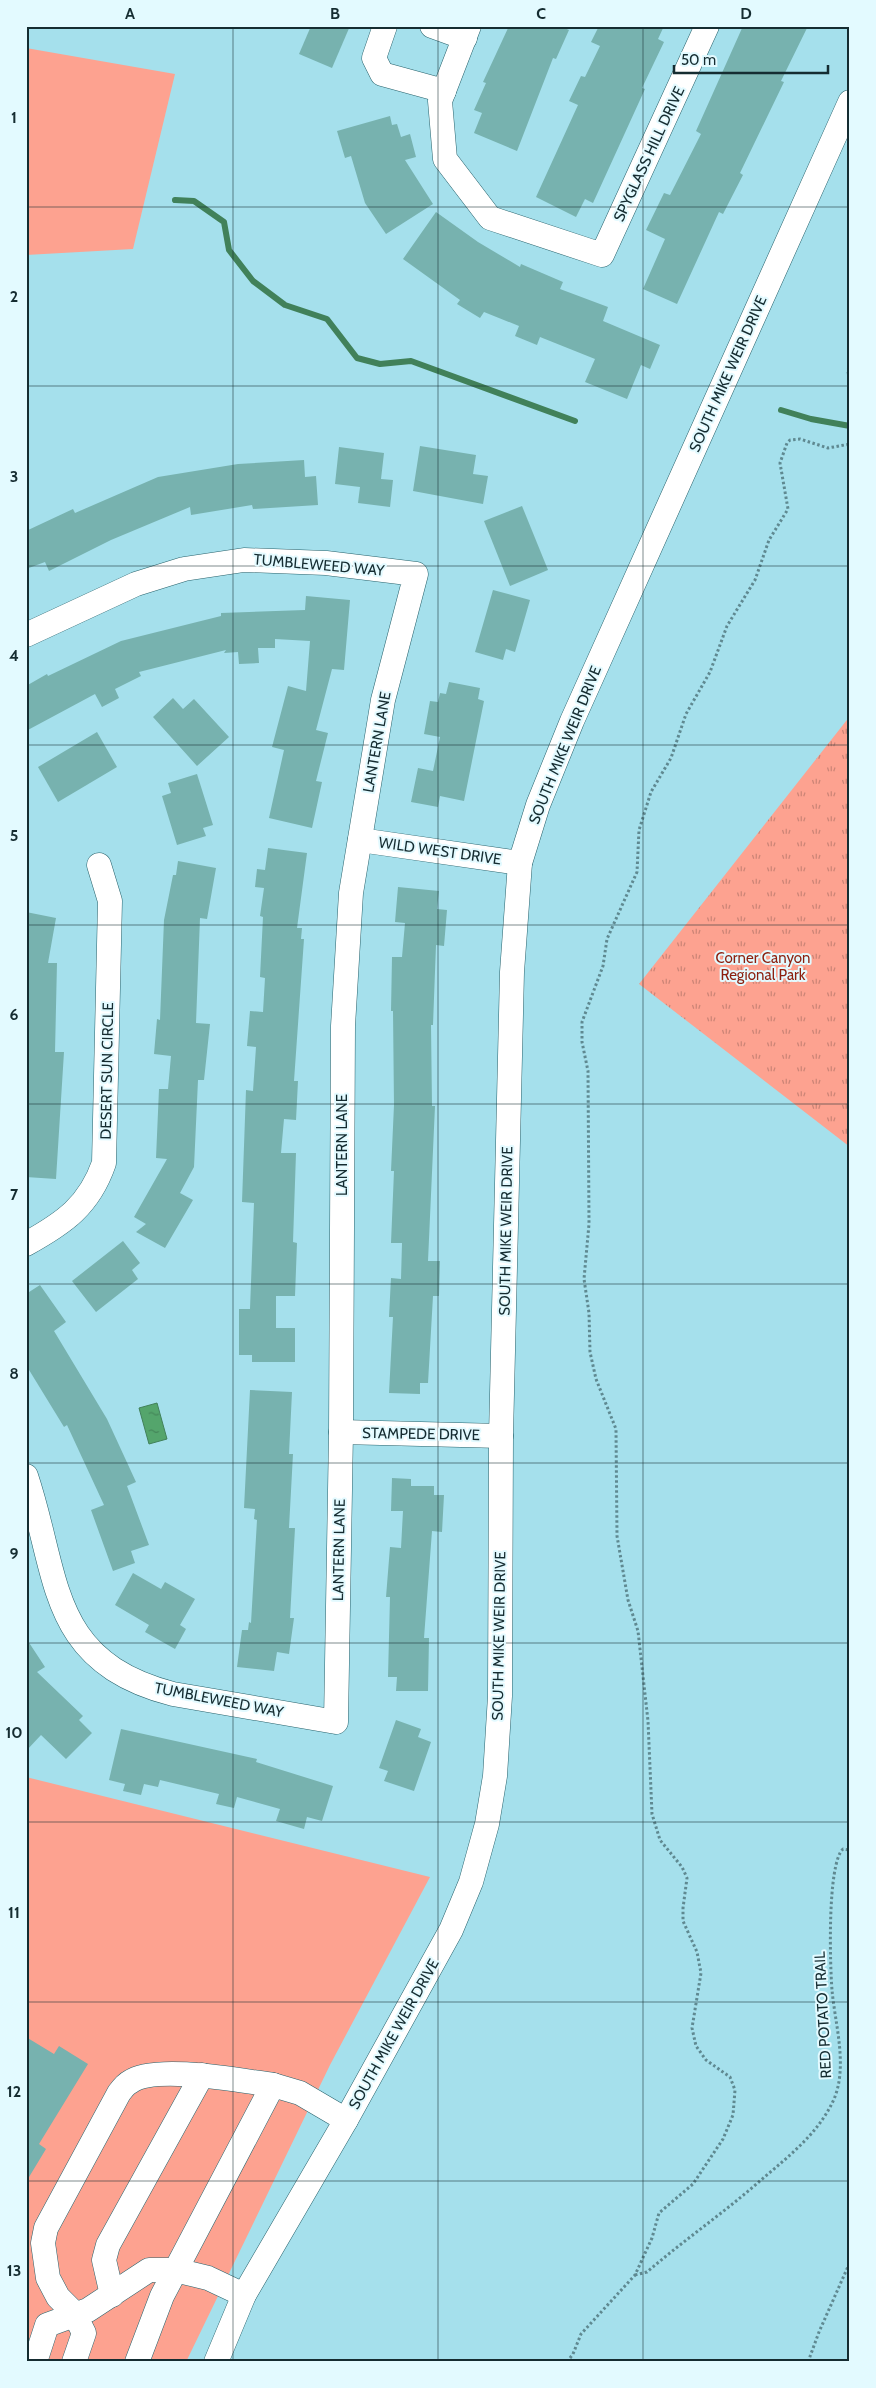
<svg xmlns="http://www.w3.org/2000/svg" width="876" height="2388" font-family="Cabin,sans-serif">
	<defs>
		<pattern id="park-tufts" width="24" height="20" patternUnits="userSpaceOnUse" patternTransform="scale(1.25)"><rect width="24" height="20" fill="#fda290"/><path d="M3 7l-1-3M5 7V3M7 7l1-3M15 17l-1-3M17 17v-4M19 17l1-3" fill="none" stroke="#cc8476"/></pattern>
		<pattern id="water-ripples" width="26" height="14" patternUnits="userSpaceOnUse" patternTransform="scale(1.25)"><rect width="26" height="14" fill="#54a56c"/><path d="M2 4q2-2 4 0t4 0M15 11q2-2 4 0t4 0" fill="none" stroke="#448759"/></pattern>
	</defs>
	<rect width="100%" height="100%" fill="#a5e0ec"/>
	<!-- grass -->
	<g fill="#fda290">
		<path d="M 26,48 L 175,74 L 133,249 L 26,255 Z"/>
		<path d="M 26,1777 L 430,1877 L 330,2065 L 186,2362 L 26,2362 Z"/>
	</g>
	<!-- park -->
	<path fill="url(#park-tufts)" d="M 850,716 L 850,1147 L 639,984 Z"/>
	<!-- water -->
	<path fill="url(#water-ripples)" stroke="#41815a" d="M 157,1403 L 167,1439 L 149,1444 L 139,1408 Z"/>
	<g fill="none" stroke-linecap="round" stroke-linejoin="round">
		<!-- stream -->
		<g stroke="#41815a" stroke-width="6">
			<path d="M 175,200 L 194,201 L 224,222 L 229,250 L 253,281 L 285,305 L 327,319 L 357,358 L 380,364 L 411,361 L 575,421"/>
			<path d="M 781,410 L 811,419 L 850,426"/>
		</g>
	</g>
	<!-- building -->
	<g fill="#77b2af">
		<path d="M 311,26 L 350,26 L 332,68 L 299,54 Z"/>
		<path d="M 509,26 L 560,26 L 569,30 L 556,59 L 553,58 L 517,151 L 474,133 L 482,113 L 474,110 L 486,83 L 483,82 Z"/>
		<path d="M 599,26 L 664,26 L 658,39 L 664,42 L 642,88 L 645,89 L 593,203 L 585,199 L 576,217 L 536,197 L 578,105 L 569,101 L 581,76 L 585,77 L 600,46 L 591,42 Z"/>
		<path d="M 743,26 L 808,26 L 781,81 L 784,82 L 740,173 L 743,175 L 723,214 L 719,212 L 677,304 L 643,289 L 665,239 L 646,230 L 664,193 L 670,195 L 701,134 L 696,131 Z"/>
		<path d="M 390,116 L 392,125 L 397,124 L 401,137 L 410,134 L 416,157 L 405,160 L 433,204 L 386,234 L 365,203 L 351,156 L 345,158 L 337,131 Z"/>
		<path d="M 436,212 L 478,242 L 520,267 L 521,264 L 563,282 L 560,289 L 608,307 L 603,321 L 660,345 L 650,369 L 641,365 L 627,399 L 585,382 L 595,359 L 540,337 L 537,345 L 515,336 L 519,326 L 484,312 L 480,318 L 457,304 L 460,300 L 403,259 Z"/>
		<path d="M 420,446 L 476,455 L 473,474 L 488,476 L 483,504 L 413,491 Z"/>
		<path d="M 339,447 L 384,453 L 381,479 L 393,480 L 390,507 L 358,503 L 360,487 L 335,484 Z"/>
		<path d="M 304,460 L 305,477 L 316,476 L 318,505 L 253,509 L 252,505 L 191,515 L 190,507 L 111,540 L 49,571 L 45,562 L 26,569 L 26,531 L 73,509 L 75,513 L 158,477 L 238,464 Z"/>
		<path d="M 522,506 L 548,570 L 510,586 L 484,521 Z"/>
		<path d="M 493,590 L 530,600 L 515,652 L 506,649 L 503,660 L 475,652 Z"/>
		<path d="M 306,596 L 350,600 L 344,670 L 332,669 L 316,730 L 328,733 L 316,781 L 322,782 L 312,828 L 269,818 L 284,750 L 272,747 L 288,686 L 306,691 L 310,641 L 275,639 L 275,648 L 258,648 L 259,663 L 239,664 L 238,652 L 224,653 L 226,650 L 139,672 L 141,676 L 115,689 L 119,698 L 102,707 L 95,694 L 26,731 L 26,686 L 47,674 L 48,676 L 121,641 L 221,616 L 221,613 L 305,610 Z"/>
		<path d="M 449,682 L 480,688 L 478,699 L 484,701 L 464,801 L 440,796 L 438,807 L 411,802 L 418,768 L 433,771 L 440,737 L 424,734 L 430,701 L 438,702 L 440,693 L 446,694 Z"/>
		<path d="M 173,698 L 183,709 L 194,699 L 229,737 L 197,766 L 153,717 Z"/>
		<path d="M 97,732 L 117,767 L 58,802 L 38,767 Z"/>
		<path d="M 197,774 L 213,825 L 203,828 L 206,836 L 177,845 L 162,796 L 171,793 L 168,783 Z"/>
		<path d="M 268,848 L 307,853 L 297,928 L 302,928 L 301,939 L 304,939 L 294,1081 L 298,1081 L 296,1120 L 284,1119 L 281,1153 L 296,1153 L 293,1242 L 297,1243 L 295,1296 L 276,1296 L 276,1328 L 295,1328 L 295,1362 L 252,1362 L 252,1355 L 239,1355 L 239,1309 L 250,1309 L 254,1203 L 242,1202 L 246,1090 L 253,1091 L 256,1047 L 247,1046 L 250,1011 L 263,1012 L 265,978 L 260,977 L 263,917 L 260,916 L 264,888 L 255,887 L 257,869 L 265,870 Z"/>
		<path d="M 178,861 L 216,868 L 207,919 L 200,918 L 196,1023 L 210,1024 L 204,1080 L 198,1080 L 194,1167 L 180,1193 L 193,1200 L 165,1248 L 136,1232 L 146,1224 L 134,1217 L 167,1159 L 156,1158 L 159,1089 L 168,1089 L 171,1056 L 154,1054 L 157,1019 L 160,1020 L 164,920 L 173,875 L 176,875 Z"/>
		<path d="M 398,887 L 439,891 L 437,909 L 447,910 L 444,946 L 436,945 L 433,1025 L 431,1025 L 432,1106 L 435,1106 L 428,1261 L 440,1261 L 439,1296 L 433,1296 L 428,1383 L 420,1383 L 420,1394 L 389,1393 L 393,1317 L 389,1317 L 391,1278 L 401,1279 L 402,1243 L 391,1243 L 394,1171 L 391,1171 L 394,1105 L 393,1011 L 391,1011 L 392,957 L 402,957 L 405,923 L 395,922 Z"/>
		<path d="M 26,912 L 56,918 L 48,963 L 57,963 L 55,1052 L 64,1052 L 56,1179 L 26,1177 Z"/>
		<path d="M 123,1241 L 140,1263 L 132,1270 L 138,1279 L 96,1312 L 72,1281 Z"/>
		<path d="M 40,1285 L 66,1322 L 54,1331 L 107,1419 L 136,1482 L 127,1486 L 149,1545 L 131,1551 L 135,1563 L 113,1571 L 91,1510 L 104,1505 L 67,1425 L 64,1427 L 26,1365 L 26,1294 Z"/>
		<path d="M 250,1390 L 292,1392 L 289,1454 L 293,1454 L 289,1528 L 295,1528 L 290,1618 L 294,1618 L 289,1654 L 277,1652 L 274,1671 L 237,1667 L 242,1630 L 248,1630 L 249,1622 L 251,1623 L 257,1520 L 254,1519 L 255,1509 L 244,1508 Z"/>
		<path d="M 392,1478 L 411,1479 L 411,1486 L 434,1486 L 434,1495 L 444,1495 L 442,1532 L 432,1531 L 424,1638 L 429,1638 L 428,1691 L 396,1691 L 397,1677 L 388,1677 L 390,1597 L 386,1597 L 390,1547 L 401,1548 L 403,1511 L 391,1511 Z"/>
		<path d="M 133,1573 L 161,1589 L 165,1582 L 195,1599 L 180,1625 L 186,1629 L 175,1649 L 145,1632 L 149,1625 L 115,1605 Z"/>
		<path d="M 26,1638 L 45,1667 L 37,1672 L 83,1716 L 79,1720 L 92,1733 L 66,1759 L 41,1735 L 26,1751 Z"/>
		<path d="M 396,1720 L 421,1729 L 418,1737 L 431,1742 L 414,1791 L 384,1781 L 388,1771 L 379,1768 Z"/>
		<path d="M 121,1729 L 257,1759 L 256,1762 L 333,1786 L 322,1821 L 307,1817 L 304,1829 L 276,1821 L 280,1809 L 237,1797 L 234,1808 L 216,1804 L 219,1794 L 160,1780 L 158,1787 L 144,1784 L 141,1795 L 123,1791 L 125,1784 L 109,1780 Z"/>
		<path d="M 26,2037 L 54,2054 L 59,2046 L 88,2064 L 39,2144 L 46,2149 L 26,2182 Z"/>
	</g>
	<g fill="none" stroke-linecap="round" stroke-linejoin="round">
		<!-- minor casing -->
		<g stroke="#28626c" stroke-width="25">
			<g id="minor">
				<path d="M 385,26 L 374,58 L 382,74 L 444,91"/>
				<path d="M 432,26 L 465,38"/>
				<path d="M 469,26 L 440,101 L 445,159 L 490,218 L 602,255 L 707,26"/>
				<path d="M 26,635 L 136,584 L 184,569 L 244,560 L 326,563 L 416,574 L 383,700 L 351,893 L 343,1026 L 341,1432 L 336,1722 L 173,1694 C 47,1661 60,1578 26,1476"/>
				<path d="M 360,840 L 520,863"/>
				<path d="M 26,1244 C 64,1223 89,1206 104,1163 L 110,901 L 99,865"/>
				<path d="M 341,1432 L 501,1436"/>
				<path d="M 273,2085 L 300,2093 L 346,2120"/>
				<path d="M 112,2295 L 104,2260 L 108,2245 L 202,2075"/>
				<path d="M 35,2362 L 47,2325 L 88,2310 L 149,2270 L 175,2270 L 208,2278 L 244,2295"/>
				<path d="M 74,2362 L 84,2333 L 74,2313 L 58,2297 L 48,2278 L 43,2243 L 46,2228 L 119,2093 C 122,2089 126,2084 130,2082 C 155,2064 242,2081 273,2085 L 162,2296 L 137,2362"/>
				<path d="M 216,2362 L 244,2295 L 346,2120 L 451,1930 L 471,1882 L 487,1824 L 495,1776 L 500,1696 L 501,1436 L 512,972 L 517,904 L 520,863 L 538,805 L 572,721 L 850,102"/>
			</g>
		</g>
		<!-- path -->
		<g stroke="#5f8991" stroke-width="3" stroke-dasharray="2.5 2.5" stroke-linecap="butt">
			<path d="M 850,362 L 848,371 L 850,386"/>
			<path d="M 635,2275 L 647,2272 C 684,2240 725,2212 761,2180 C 789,2156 819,2133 834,2099 C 848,2066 835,2024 832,1990 C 830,1966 827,1864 843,1849 L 850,1850"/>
			<path d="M 567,2362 L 573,2354 L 581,2334 L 635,2275 L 652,2238 L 659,2213 L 693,2184 L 723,2139 L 733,2115 L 735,2090 L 730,2077 L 706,2060 L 696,2046 L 692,2028 L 701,1973 L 697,1952 L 683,1921 L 683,1908 L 687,1878 L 682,1867 L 660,1840 L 652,1814 L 648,1721 L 638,1631 L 628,1600 L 617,1536 L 616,1429 L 596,1379 L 590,1352 L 589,1313 L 584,1279 L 589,1224 L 588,1071 L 582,1042 L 582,1022 L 603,966 L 607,939 L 637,872 L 639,830 L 651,792 L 671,758 L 686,714 L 710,672 L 727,626 L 755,580 L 769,540 L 788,509 L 780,463 L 787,443 L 790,440 L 800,439 L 828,448 L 850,444"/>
			<path d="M 808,2362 L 819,2332 L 850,2262"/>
		</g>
		<!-- minor -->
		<use href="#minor" stroke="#fff" stroke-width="24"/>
	</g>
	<!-- grid -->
	<path fill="none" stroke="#152c31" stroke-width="1" stroke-opacity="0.55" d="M 233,26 L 233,2362M 438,26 L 438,2362M 643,26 L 643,2362M 26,207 L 850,207M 26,386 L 850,386M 26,566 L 850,566M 26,745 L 850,745M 26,925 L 850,925M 26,1104 L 850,1104M 26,1284 L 850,1284M 26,1463 L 850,1463M 26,1643 L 850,1643M 26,1822 L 850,1822M 26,2002 L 850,2002M 26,2181 L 850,2181"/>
	<g text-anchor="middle" stroke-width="4" stroke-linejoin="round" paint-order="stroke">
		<!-- street labels -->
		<g font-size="15" fill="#152c31" stroke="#e3faff">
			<text transform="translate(649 154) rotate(-65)" y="5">SPYGLASS HILL DRIVE</text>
			<text transform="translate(728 374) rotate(-66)" y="5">SOUTH MIKE WEIR DRIVE</text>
			<text transform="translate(319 565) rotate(5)" y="5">TUMBLEWEED WAY</text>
			<text transform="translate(377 742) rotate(-80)" y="5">LANTERN LANE</text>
			<text transform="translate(565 745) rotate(-68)" y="5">SOUTH MIKE WEIR DRIVE</text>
			<text transform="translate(440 851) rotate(8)" y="5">WILD WEST DRIVE</text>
			<text transform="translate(107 1071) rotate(-89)" y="5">DESERT SUN CIRCLE</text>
			<text transform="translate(342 1145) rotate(-90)" y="5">LANTERN LANE</text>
			<text transform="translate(506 1231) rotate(-89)" y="5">SOUTH MIKE WEIR DRIVE</text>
			<text transform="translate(421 1434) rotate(1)" y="5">STAMPEDE DRIVE</text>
			<text transform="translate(339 1550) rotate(-89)" y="5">LANTERN LANE</text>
			<text transform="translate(499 1636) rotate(-89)" y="5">SOUTH MIKE WEIR DRIVE</text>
			<text transform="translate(219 1700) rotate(11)" y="5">TUMBLEWEED WAY</text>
			<text transform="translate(823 2015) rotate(-93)" y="5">RED POTATO TRAIL</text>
			<text transform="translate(394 2034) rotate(-61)" y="5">SOUTH MIKE WEIR DRIVE</text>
		</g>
		<!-- park labels -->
		<g font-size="15" fill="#8c1f0e" stroke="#e3faff">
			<text x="763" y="963">Corner Canyon<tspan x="763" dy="17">Regional Park</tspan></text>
		</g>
	</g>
	<!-- border -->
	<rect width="876" height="2388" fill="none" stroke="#e3faff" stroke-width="55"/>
	<!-- scale -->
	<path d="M674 65v8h154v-8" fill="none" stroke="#152c31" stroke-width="2.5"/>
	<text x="681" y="65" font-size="15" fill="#152c31" stroke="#e3faff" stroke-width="4" paint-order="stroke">50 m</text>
	<rect x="28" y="28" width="820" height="2332" fill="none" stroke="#152c31" stroke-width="2"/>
	<g font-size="16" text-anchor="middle" font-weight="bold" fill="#152c31">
		<text x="130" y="19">A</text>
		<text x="335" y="19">B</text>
		<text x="541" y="19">C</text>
		<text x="746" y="19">D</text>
		<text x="14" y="123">1</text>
		<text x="14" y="302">2</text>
		<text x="14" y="482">3</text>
		<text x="14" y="661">4</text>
		<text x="14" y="841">5</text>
		<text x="14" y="1020">6</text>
		<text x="14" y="1200">7</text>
		<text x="14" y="1379">8</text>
		<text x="14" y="1559">9</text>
		<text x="14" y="1738">10</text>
		<text x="14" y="1918">11</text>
		<text x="14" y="2097">12</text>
		<text x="14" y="2276">13</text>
	</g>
</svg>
